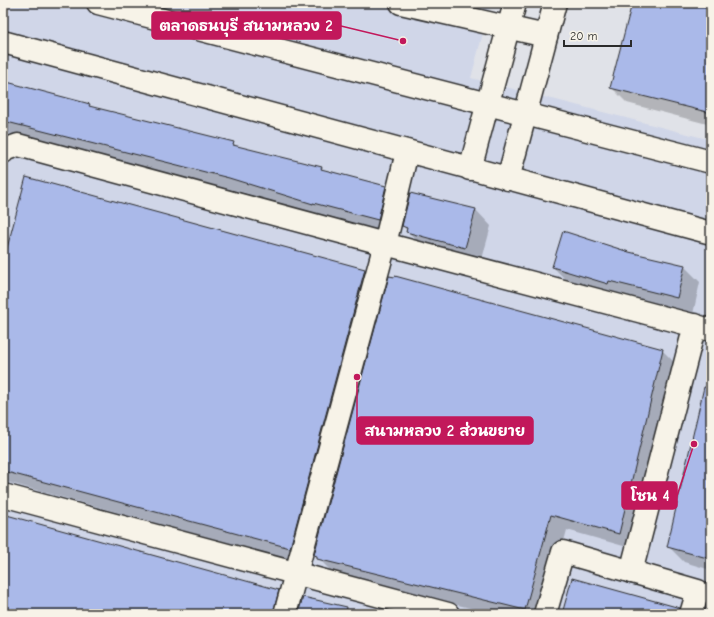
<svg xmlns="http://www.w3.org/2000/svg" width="714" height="617" font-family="'Comic Neue','Playpen Sans Thai',sans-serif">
	<rect width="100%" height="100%" fill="#e0e2e8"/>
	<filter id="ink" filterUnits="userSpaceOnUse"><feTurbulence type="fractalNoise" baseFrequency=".025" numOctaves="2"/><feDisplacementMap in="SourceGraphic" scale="8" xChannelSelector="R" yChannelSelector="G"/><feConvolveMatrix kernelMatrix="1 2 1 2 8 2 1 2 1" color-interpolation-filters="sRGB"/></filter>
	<g filter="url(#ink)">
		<!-- built -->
		<path fill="#d0d6e8" d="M 3,3 L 491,3 L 471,78 L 711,140 L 711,614 L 3,614 Z"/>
		<!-- shadow -->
		<g fill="#0003">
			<path d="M 633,3 L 711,3 L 711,125 L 627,103 L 611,87 Z"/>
			<path d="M 3,82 L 89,105 L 93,108 L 233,143 L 238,147 L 321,168 L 325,171 L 385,187 L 401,203 L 394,235 L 329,219 L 246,193 L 3,132 Z"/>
			<path d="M 27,179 L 365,270 L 381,286 L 306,564 L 3,481 L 3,267 Z"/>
			<path d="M 476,210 L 491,226 L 481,263 L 423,248 L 403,226 Z"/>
			<path d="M 629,253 L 684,266 L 700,282 L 693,314 L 569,283 L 553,267 Z"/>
			<path d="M 662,350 L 678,366 L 634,549 L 567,530 L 544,614 L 494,614 L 334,574 L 315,555 Z"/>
			<path d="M 711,362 L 711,570 L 684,562 L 668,546 Z"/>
			<path d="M 3,515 L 278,591 L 294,606 L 292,614 L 3,614 Z"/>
			<path d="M 303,598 L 370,614 L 298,614 Z"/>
		</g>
		<!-- building -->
		<g fill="#aab9e9" stroke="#2b2b2b">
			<path d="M 632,3 L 711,3 L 711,113 L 610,88 Z"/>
			<path d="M 3,81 L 90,104 L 89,106 L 234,142 L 233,145 L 322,167 L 321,169 L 386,186 L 378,220 L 313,203 L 313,204 L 229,178 L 3,121 Z"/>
			<path d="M 26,177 L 365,269 L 290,548 L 3,471 L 3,263 Z"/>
			<path d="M 410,193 L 476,209 L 465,248 L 406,232 L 407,228 L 402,226 Z"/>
			<path d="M 563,231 L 629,252 L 685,265 L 677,298 L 609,281 L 608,284 L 552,267 Z"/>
			<path d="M 389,276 L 395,277 L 395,276 L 663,349 L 619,534 L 551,515 L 525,610 L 317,559 L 317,556 L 314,555 Z"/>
			<path d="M 704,387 L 711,388 L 711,559 L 667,547 Z"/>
			<path d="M 3,514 L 279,590 L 273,614 L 3,614 Z"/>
			<path d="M 572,578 L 680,608 L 679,614 L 562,614 Z"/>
			<path d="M 303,597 L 347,607 L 346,614 L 298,614 Z"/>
		</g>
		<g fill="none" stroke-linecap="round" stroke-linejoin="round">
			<!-- minor casing -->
			<g stroke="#2b2b2b" stroke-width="25">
				<g id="minor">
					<path d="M 98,3 L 711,162"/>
					<path d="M 401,3 L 546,36"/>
					<path d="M 3,42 L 711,233"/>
					<path d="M 3,152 L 4,150 L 18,145 L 385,244 L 711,330"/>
					<path d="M 470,169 L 515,3"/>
					<path d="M 508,179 L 555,3"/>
					<path d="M 3,495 L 448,614"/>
					<path d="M 631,572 L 695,325"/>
					<path d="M 285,614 L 385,244 L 407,152"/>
					<path d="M 545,614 L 563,552 L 698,591 L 691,614"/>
				</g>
			</g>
			<!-- minor -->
			<use href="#minor" stroke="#f7f3e8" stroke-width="22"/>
		</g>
	</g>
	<!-- callouts -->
	<path fill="none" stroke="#c2185b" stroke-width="1.5" d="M403 41L341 26M357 377L357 430M694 444L677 496"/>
	<g fill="#c2185b" stroke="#f7f3e8" stroke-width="1.5">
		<circle cx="403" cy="41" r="4"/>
		<circle cx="357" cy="377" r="4"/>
		<circle cx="694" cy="444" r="4"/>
	</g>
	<g fill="#c2185b" stroke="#c2185b" stroke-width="1.5">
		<rect x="152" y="12" width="189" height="27" rx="4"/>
		<rect x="357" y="417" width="176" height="27" rx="4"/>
		<rect x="622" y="482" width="55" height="27" rx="4"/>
	</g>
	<g font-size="15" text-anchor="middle" font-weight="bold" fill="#fff">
		<text x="246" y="31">ตลาดธนบุรี สนามหลวง 2</text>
		<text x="445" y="436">สนามหลวง 2 ส่วนขยาย</text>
		<text x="650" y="501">โซน 4</text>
	</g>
	<!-- margin -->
	<rect width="714" height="617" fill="none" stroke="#f7f3e8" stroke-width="16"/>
	<rect x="8" y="8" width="698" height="601" fill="none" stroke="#2b2b2b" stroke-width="1.5" filter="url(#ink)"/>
	<!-- scale -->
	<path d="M564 40v6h67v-6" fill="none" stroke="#2b2b2b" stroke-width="2"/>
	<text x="570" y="40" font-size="12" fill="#2b2b2b" stroke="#f7f3e8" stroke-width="3" paint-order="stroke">20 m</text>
</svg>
